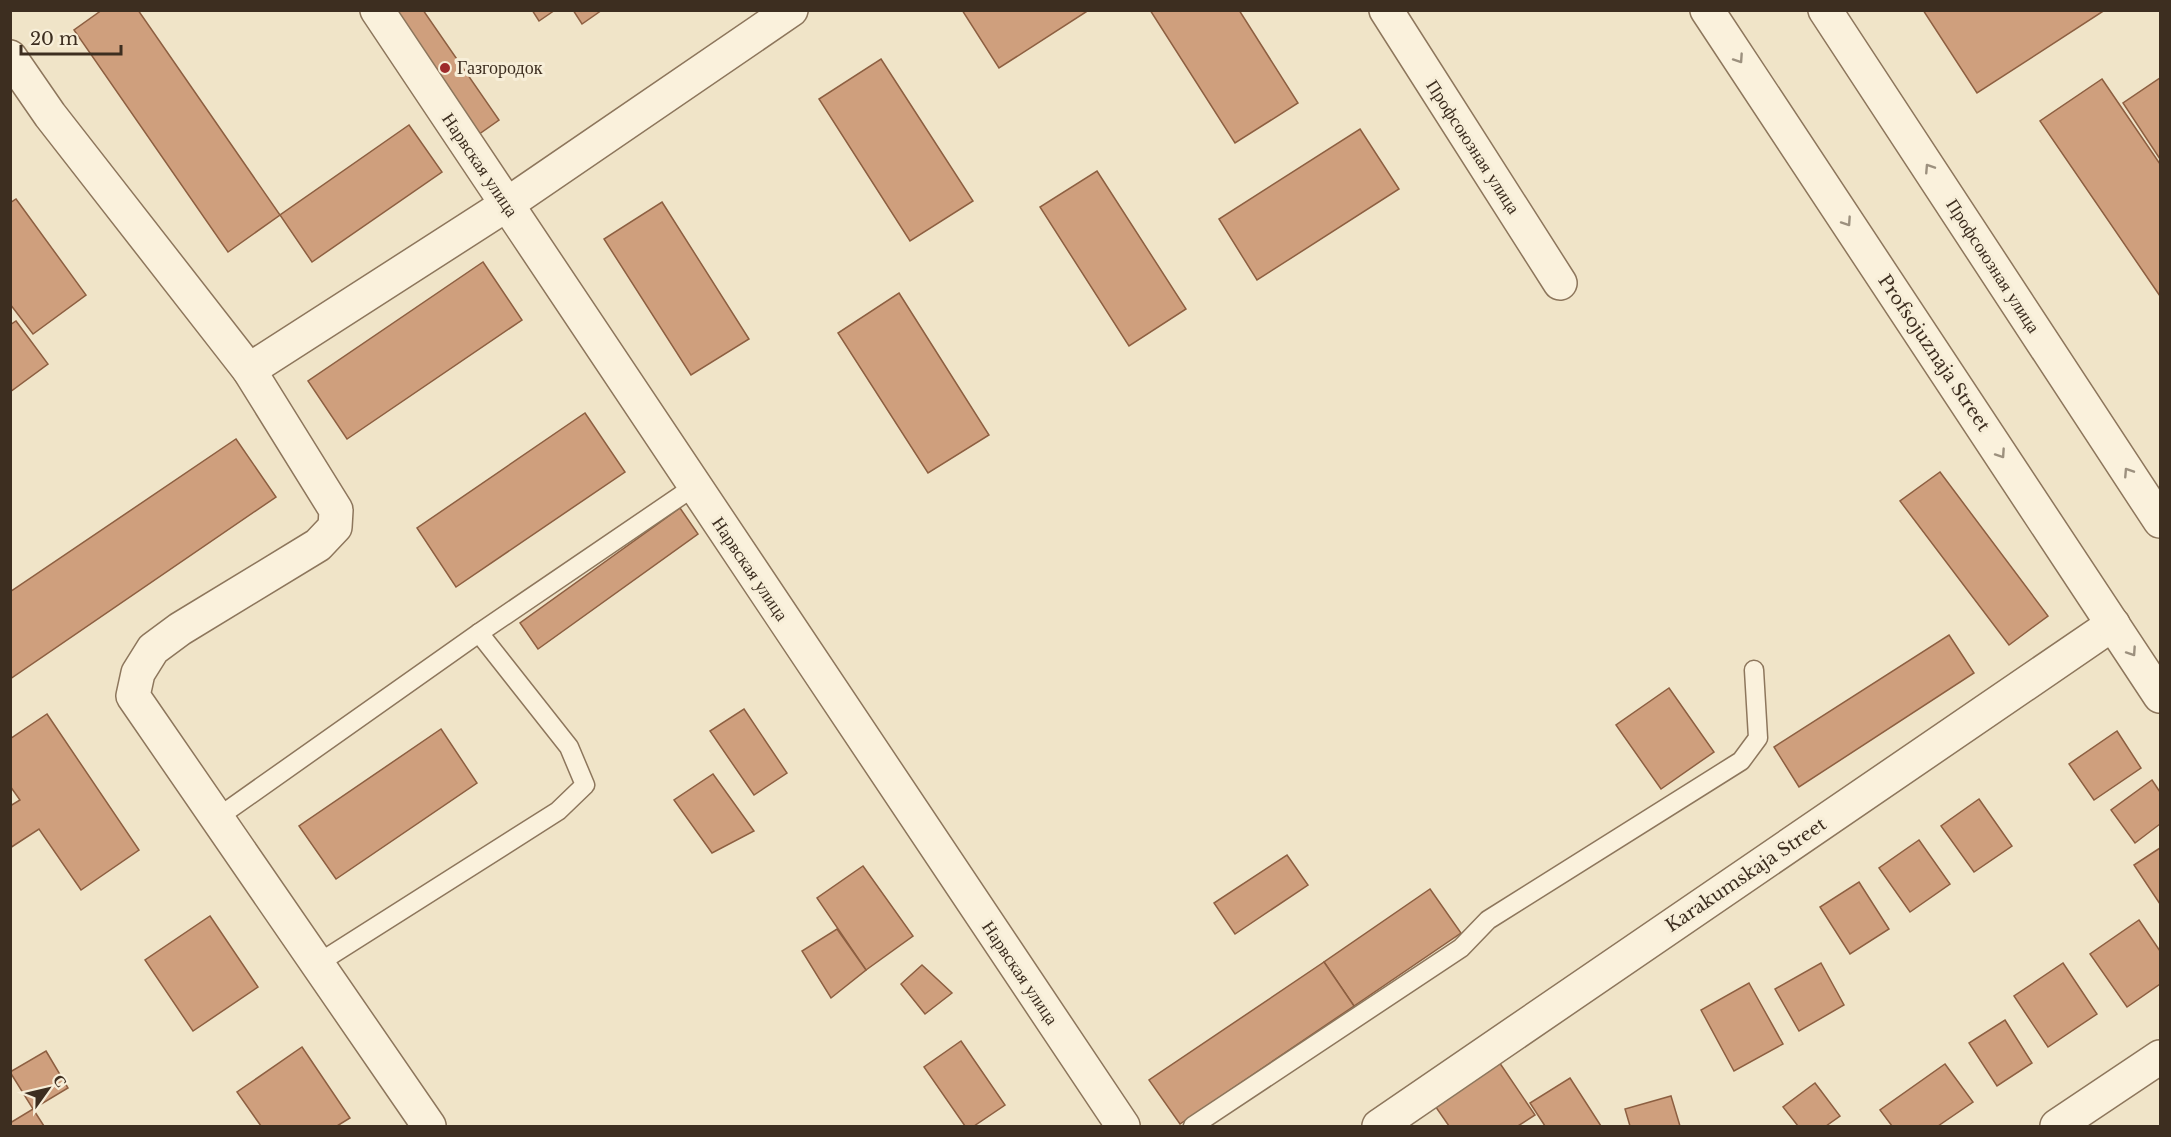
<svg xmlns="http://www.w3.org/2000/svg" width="2171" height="1137" font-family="'Libre Baskerville',serif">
	<rect width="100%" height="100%" fill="#f0e4c8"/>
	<!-- building -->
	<g fill="#cf9f7d" stroke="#8d5f41" stroke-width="1.5">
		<path d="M 102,10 L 138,10 L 280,215 L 228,252 L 74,30 Z"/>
		<path d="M 399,10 L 423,10 L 499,120 L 475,137 L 391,16 Z"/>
		<path d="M 532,10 L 555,10 L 539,21 Z"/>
		<path d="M 573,10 L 602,10 L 582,24 Z"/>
		<path d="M 962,10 L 1089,10 L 999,68 Z"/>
		<path d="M 1150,10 L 1239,10 L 1298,103 L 1235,143 Z"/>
		<path d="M 1923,10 L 2105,10 L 1977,93 Z"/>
		<path d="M 881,59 L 973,201 L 910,241 L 819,99 Z"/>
		<path d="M 2160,78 L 2160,159 L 2123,103 Z"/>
		<path d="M 2102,79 L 2160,164 L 2160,296 L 2040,121 Z"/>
		<path d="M 409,125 L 442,172 L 312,262 L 280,215 Z"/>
		<path d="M 1360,129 L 1399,189 L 1257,280 L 1219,219 Z"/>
		<path d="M 1097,171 L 1186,309 L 1129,346 L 1040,207 Z"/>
		<path d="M 16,199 L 86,295 L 33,334 L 10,304 L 10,203 Z"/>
		<path d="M 662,202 L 749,339 L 691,375 L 604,239 Z"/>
		<path d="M 483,262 L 522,320 L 347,439 L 308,381 Z"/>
		<path d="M 899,293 L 989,435 L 928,473 L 838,333 Z"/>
		<path d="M 16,321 L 48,364 L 10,392 L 10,325 Z"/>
		<path d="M 585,413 L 625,472 L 456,587 L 417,528 Z"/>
		<path d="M 236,439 L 276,497 L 10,679 L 10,592 Z"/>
		<path d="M 1940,472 L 2048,616 L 2009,645 L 1900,501 Z"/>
		<path d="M 680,508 L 698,534 L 538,649 L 520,623 Z"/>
		<path d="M 1949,635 L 1974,673 L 1799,787 L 1774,747 Z"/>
		<path d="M 1669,688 L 1714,752 L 1661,789 L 1616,725 Z"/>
		<path d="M 744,709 L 787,773 L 754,795 L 710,731 Z"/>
		<path d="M 47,714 L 139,850 L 81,890 L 39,829 L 10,848 L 10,806 L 20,800 L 10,786 L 10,739 Z"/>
		<path d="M 441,729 L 477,783 L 336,879 L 299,826 Z"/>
		<path d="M 2117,731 L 2141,768 L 2094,800 L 2069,764 Z"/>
		<path d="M 713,774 L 754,831 L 712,853 L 674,800 Z"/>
		<path d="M 2152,780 L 2160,792 L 2160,824 L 2135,843 L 2111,810 Z"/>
		<path d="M 1979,799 L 2012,846 L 1974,872 L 1941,826 Z"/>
		<path d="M 1919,840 L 1950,884 L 1910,912 L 1879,868 Z"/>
		<path d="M 2160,848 L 2160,904 L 2134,865 Z"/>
		<path d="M 1287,855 L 1308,885 L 1235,934 L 1214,903 Z"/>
		<path d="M 863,866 L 913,936 L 866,970 L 817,898 Z"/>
		<path d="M 1859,882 L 1889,929 L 1850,954 L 1820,907 Z"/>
		<path d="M 1430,889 L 1461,933 L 1354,1006 L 1324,962 Z"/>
		<path d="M 210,916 L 258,987 L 193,1031 L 145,960 Z"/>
		<path d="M 2139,920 L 2160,951 L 2160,984 L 2127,1007 L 2090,954 Z"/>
		<path d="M 837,929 L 866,970 L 831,998 L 802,951 Z"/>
		<path d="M 1324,962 L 1354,1006 L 1180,1124 L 1149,1080 Z"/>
		<path d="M 1821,963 L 1844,1005 L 1799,1031 L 1775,989 Z"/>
		<path d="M 2063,963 L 2097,1014 L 2048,1047 L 2014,996 Z"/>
		<path d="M 922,965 L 952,993 L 925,1014 L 901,984 Z"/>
		<path d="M 1749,983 L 1783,1044 L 1734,1071 L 1701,1010 Z"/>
		<path d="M 2005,1020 L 2032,1063 L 1997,1086 L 1969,1043 Z"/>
		<path d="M 961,1041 L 1005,1105 L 974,1126 L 965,1126 L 924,1067 Z"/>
		<path d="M 302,1047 L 350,1118 L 337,1126 L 261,1126 L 237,1092 Z"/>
		<path d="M 46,1051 L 68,1088 L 33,1109 L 10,1072 Z"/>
		<path d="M 1497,1059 L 1535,1115 L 1518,1126 L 1449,1126 L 1433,1103 Z"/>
		<path d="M 1945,1064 L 1973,1102 L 1938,1126 L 1892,1126 L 1880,1110 Z"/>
		<path d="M 1570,1078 L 1601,1126 L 1545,1126 L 1530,1103 Z"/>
		<path d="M 1815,1083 L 1840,1116 L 1826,1126 L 1798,1126 L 1783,1107 Z"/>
		<path d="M 1671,1096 L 1680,1126 L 1630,1126 L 1625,1109 Z"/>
		<path d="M 33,1109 L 44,1126 L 10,1126 L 10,1123 Z"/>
	</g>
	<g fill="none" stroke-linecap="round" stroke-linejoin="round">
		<!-- service casing -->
		<g stroke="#8d765c" stroke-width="21">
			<g id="service">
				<path d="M 217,818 L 479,633 L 695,486"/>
				<path d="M 317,964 L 558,811 L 585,785 L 569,747 L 479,633"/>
				<path d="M 1193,1126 L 1461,948 L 1488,920 L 1741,761 L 1758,738 L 1754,670"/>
			</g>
		</g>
		<!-- minor casing -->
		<g stroke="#8d765c" stroke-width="36">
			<g id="minor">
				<path d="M 377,10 L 1123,1126"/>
				<path d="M 1386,10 L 1560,283"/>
				<path d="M 10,57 L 50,115 L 249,370 L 336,510 L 335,527 L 318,545 L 180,629 L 153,649 L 138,673 L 133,696 L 429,1126"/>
				<path d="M 249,370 L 506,205 L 791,10"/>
				<path d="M 1379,1126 L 2113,624"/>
				<path d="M 2057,1126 L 2160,1057"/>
			</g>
		</g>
		<!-- tertiary casing -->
		<g stroke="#8d765c" stroke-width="36">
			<g id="tertiary">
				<path d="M 1707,10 L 2160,696"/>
				<path d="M 1825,10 L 2160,521"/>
			</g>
		</g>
		<!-- service -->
		<use href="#service" stroke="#faf1dc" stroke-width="18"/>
		<!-- minor -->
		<use href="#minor" stroke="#faf1dc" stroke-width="33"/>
		<!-- tertiary -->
		<use href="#tertiary" stroke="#faf1dc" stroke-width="33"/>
	</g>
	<!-- one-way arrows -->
	<defs><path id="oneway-chevron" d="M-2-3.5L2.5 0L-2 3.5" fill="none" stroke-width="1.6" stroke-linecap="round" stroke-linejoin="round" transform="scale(1.5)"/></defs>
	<g stroke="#9c907e">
		<use href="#oneway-chevron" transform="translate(1739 59) rotate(56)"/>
		<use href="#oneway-chevron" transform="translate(1929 168) rotate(-123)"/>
		<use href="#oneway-chevron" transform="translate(1847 222) rotate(56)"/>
		<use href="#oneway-chevron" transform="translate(2001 454) rotate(56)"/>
		<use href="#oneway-chevron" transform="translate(2128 472) rotate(-123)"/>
		<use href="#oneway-chevron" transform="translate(2132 652) rotate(56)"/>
	</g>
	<!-- markers -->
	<circle fill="#9e2a2b" stroke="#f7eed8" stroke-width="2" cx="445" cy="68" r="6"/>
	<g text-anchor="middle" stroke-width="6" stroke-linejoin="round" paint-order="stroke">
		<!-- poi labels -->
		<g font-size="18" fill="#3d2e20" stroke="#f7eed8" text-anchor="start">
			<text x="457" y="74">Газгородок</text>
		</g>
		<!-- street labels -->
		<g font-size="18" fill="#3d2e20" stroke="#f7eed8">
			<text transform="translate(1473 147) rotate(57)" y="6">Профсоюзная улица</text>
			<text transform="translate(480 165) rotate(56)" y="6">Нарвская улица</text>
			<text transform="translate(1993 266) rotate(57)" y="6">Профсоюзная улица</text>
			<text transform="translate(1934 353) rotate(56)" y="6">Profsojuznaja Street</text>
			<text transform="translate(750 569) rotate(56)" y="6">Нарвская улица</text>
			<text transform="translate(1746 875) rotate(-34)" y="6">Karakumskaja Street</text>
			<text transform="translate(1020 973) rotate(56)" y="6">Нарвская улица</text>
		</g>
	</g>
	<!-- border -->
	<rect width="2171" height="1137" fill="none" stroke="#3d2e20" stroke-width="24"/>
	<!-- north arrow -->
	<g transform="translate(48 1089) rotate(56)" stroke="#f7eed8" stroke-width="4.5" paint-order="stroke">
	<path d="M0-4.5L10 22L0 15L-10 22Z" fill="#3d2e20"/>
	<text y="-9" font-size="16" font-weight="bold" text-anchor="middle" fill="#3d2e20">С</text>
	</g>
	<!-- scale -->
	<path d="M21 45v9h100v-9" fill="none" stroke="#3d2e20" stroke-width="3"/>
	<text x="30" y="45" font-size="18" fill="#3d2e20" stroke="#f7eed8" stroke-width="4.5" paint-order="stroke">20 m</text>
</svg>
